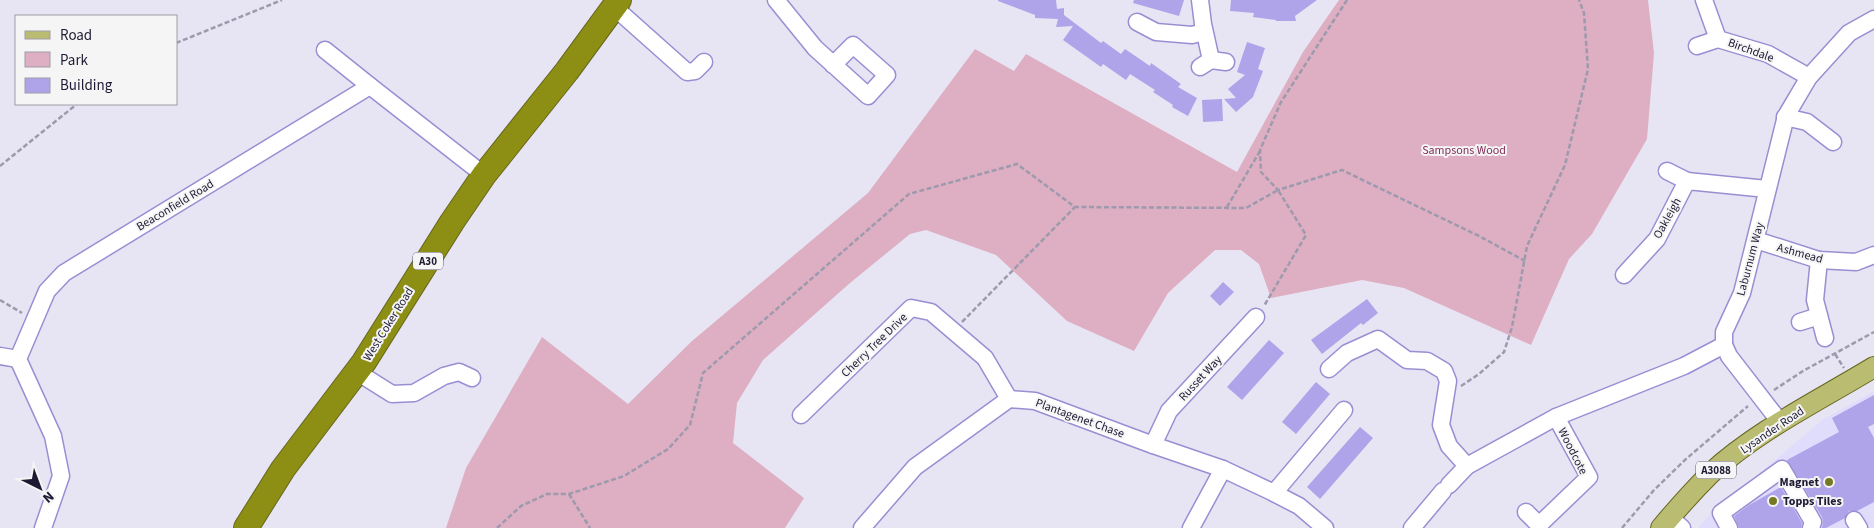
<svg xmlns="http://www.w3.org/2000/svg" width="1874" height="528" font-family="'Source Sans 3',sans-serif">
	<rect width="100%" height="100%" fill="#e7e5f4"/>
	<!-- built -->
	<path fill="#e0dcfc" d="M 1874,391 L 1874,528 L 1698,528 L 1709,516 L 1822,420 Z"/>
	<!-- green -->
	<path fill="#deaec2" d="M 1339,0 L 1648,0 L 1654,53 L 1647,139 L 1592,234 L 1569,259 L 1531,345 L 1404,288 L 1362,280 L 1271,298 L 1259,264 L 1241,250 L 1215,250 L 1168,293 L 1134,351 L 1067,321 L 996,255 L 926,230 L 910,234 L 850,283 L 763,360 L 737,403 L 733,443 L 804,498 L 785,528 L 446,528 L 466,468 L 542,337 L 628,404 L 692,341 L 868,193 L 975,49 L 1014,71 L 1026,54 L 1237,172 L 1303,52 Z"/>
	<!-- building -->
	<g fill="#afa4e9">
		<path d="M 998,0 L 1056,0 L 1057,9 L 1064,8 L 1064,15 L 1101,43 L 1103,41 L 1121,54 L 1125,49 L 1150,66 L 1151,63 L 1181,84 L 1178,87 L 1197,98 L 1188,116 L 1172,107 L 1173,105 L 1153,92 L 1155,90 L 1130,74 L 1126,80 L 1103,64 L 1101,67 L 1063,40 L 1073,26 L 1056,27 L 1058,19 L 1035,18 L 1035,15 L 998,1 Z"/>
		<path d="M 1134,0 L 1184,0 L 1179,16 L 1133,3 Z"/>
		<path d="M 1231,0 L 1317,0 L 1295,16 L 1296,21 L 1276,21 L 1276,20 L 1253,17 L 1254,13 L 1230,11 Z"/>
		<path d="M 1247,42 L 1265,48 L 1258,69 L 1263,71 L 1253,97 L 1236,112 L 1224,99 L 1236,98 L 1228,89 L 1245,75 L 1237,72 Z"/>
		<path d="M 1222,99 L 1223,121 L 1203,122 L 1202,100 Z"/>
		<path d="M 1223,282 L 1234,292 L 1220,306 L 1210,296 Z"/>
		<path d="M 1367,299 L 1378,313 L 1363,325 L 1361,323 L 1322,354 L 1311,340 Z"/>
		<path d="M 1269,340 L 1284,353 L 1242,400 L 1227,387 Z"/>
		<path d="M 1316,382 L 1330,394 L 1296,434 L 1282,422 Z"/>
		<path d="M 1874,395 L 1874,424 L 1868,427 L 1874,438 L 1874,502 L 1857,511 L 1849,511 L 1845,518 L 1826,528 L 1822,528 L 1823,521 L 1822,517 L 1787,460 L 1839,432 L 1832,418 Z"/>
		<path d="M 1360,427 L 1373,438 L 1320,499 L 1307,487 Z"/>
		<path d="M 1781,487 L 1802,523 L 1801,528 L 1739,528 L 1734,516 L 1749,505 Z"/>
	</g>
	<g fill="none" stroke-linecap="round" stroke-linejoin="round">
		<!-- minor casing -->
		<g stroke="#9a8ed3" stroke-width="19">
			<g id="minor">
				<path d="M 776,0 L 815,48 L 868,96 L 887,75 L 853,45 L 833,65"/>
				<path d="M 1704,0 L 1718,39 L 1768,54 L 1809,77"/>
				<path d="M 614,7 L 687,72 L 695,71 L 704,62"/>
				<path d="M 1137,22 L 1156,32 L 1192,35 L 1204,32"/>
				<path d="M 1697,46 L 1718,39"/>
				<path d="M 325,50 L 370,86"/>
				<path d="M 1211,60 L 1226,62"/>
				<path d="M 1200,67 L 1211,60 L 1203,24 L 1200,0"/>
				<path d="M 1785,117 L 1807,122 L 1833,142"/>
				<path d="M 1667,171 L 1687,181"/>
				<path d="M 1756,240 L 1819,260 L 1856,262 L 1874,255"/>
				<path d="M 1819,260 L 1815,300 L 1825,338"/>
				<path d="M 1624,275 L 1657,239 L 1687,181 L 1767,189"/>
				<path d="M 1800,322 L 1819,316"/>
				<path d="M 1724,345 L 1729,356 L 1780,422"/>
				<path d="M 0,356 L 18,359"/>
				<path d="M 1329,369 L 1347,353 L 1378,339 L 1407,360 L 1427,361 L 1444,371 L 1448,381 L 1441,425 L 1449,446 L 1467,466"/>
				<path d="M 357,372 L 392,394 L 414,393 L 444,376 L 459,372 L 472,378"/>
				<path d="M 801,415 L 911,308 L 931,312 L 985,358 L 1009,399"/>
				<path d="M 1153,445 L 1169,411 L 1256,317"/>
				<path d="M 1449,485 L 1467,466 L 1556,417 L 1684,366 L 1724,345 L 1724,332 L 1742,293 L 1786,116 L 1809,77 L 1849,33 L 1874,19"/>
				<path d="M 1274,493 L 1344,410"/>
				<path d="M 1526,512 L 1539,525"/>
				<path d="M 1670,517 L 1682,528"/>
				<path d="M 1854,520 L 1859,528"/>
				<path d="M 43,528 L 61,476 L 53,436 L 18,359 L 47,291 L 64,273 L 370,86 L 484,175"/>
				<path d="M 862,528 L 915,467 L 1009,399 L 1035,401 L 1153,445 L 1223,469 L 1272,492 L 1299,506 L 1325,528"/>
				<path d="M 1191,528 L 1223,469"/>
				<path d="M 1412,528 L 1443,491"/>
				<path d="M 1540,528 L 1539,525 L 1589,477 L 1556,417"/>
				<path d="M 1729,528 L 1721,513 L 1782,469 L 1813,522 L 1811,528"/>
			</g>
		</g>
		<!-- major casing -->
		<g stroke="#66661f" stroke-width="22">
			<path id="major" d="M 1661,528 C 1676,510 1693,491 1710,474 C 1756,431 1820,400 1874,367"/>
		</g>
		<!-- highway casing -->
		<g stroke="#66661f" stroke-width="26">
			<path id="highway" d="M 246,528 L 283,469 L 364,362 L 452,222 L 484,175 L 567,71 L 619,0"/>
		</g>
		<!-- path -->
		<g stroke="#9d9aad" stroke-width="2.5" stroke-dasharray="5 2.5" stroke-linecap="butt">
			<path d="M 1347,0 L 1281,102 L 1260,150 L 1261,172 L 1278,190 L 1342,170 L 1479,236 L 1525,261"/>
			<path d="M 176,43 L 282,0"/>
			<path d="M 0,166 L 77,104"/>
			<path d="M 1227,207 L 1260,151"/>
			<path d="M 0,300 L 22,313"/>
			<path d="M 962,322 L 1075,207"/>
			<path d="M 1835,354 L 1844,368"/>
			<path d="M 1461,386 L 1479,374 L 1504,352 L 1512,327 L 1527,246 L 1565,165 L 1588,69 L 1584,13 L 1579,0"/>
			<path d="M 1774,390 L 1803,371 L 1874,332"/>
			<path d="M 569,494 L 590,528"/>
			<path d="M 497,528 L 521,506 L 547,494 L 569,494 L 624,476 L 668,449 L 690,425 L 703,373 L 909,194 L 1017,164 L 1075,207 L 1246,208 L 1278,190 L 1306,235 L 1264,306"/>
			<path d="M 1622,528 L 1654,490 L 1686,459 L 1748,406"/>
		</g>
		<!-- minor -->
		<use href="#minor" stroke="#fff" stroke-width="16"/>
		<!-- major -->
		<use href="#major" stroke="#babc72" stroke-width="20"/>
		<!-- highway -->
		<use href="#highway" stroke="#8c8f14" stroke-width="24"/>
	</g>
	<!-- markers -->
	<g fill="#767921" stroke="#f5f5f5" stroke-width="2">
		<circle cx="1829" cy="482" r="5"/>
		<circle cx="1773" cy="501" r="5"/>
	</g>
	<g text-anchor="middle" stroke-width="4" stroke-linejoin="round" paint-order="stroke">
		<!-- shield labels -->
		<g fill="#f5f5f5" stroke="#5f5c6e" stroke-width="1">
			<rect x="413" y="252.5" width="30" height="17" rx="4"/>
			<rect x="1696" y="461.5" width="40" height="17" rx="4"/>
		</g>
		<g font-size="11" font-weight="bold" fill="#1f1a34">
			<text x="428" y="265">A30</text>
			<text x="1716" y="474">A3088</text>
		</g>
		<!-- street labels -->
		<g font-size="12" fill="#1f1a34" stroke="#f5f5f5">
			<text transform="translate(1751 50) rotate(20)" y="4">Birchdale</text>
			<text transform="translate(175 205) rotate(-31)" y="4">Beaconfield Road</text>
			<text transform="translate(1667 218) rotate(-61)" y="4">Oakleigh</text>
			<text transform="translate(1800 253) rotate(15)" y="4">Ashmead</text>
			<text transform="translate(1750 259) rotate(-75)" y="4">Laburnum Way</text>
			<text transform="translate(388 324) rotate(-58)" y="4">West Coker Road</text>
			<text transform="translate(874 345) rotate(-44)" y="4">Cherry Tree Drive</text>
			<text transform="translate(1200 378) rotate(-47)" y="4">Russet Way</text>
			<text transform="translate(1080 418) rotate(20)" y="4">Plantagenet Chase</text>
			<text transform="translate(1772 430) rotate(-34)" y="4">Lysander Road</text>
			<text transform="translate(1573 451) rotate(63)" y="4">Woodcote</text>
		</g>
		<!-- park labels -->
		<g font-size="12" fill="#832e5a" stroke="#f5f5f5">
			<text x="1464" y="154">Sampsons Wood</text>
		</g>
		<!-- poi labels -->
		<g font-size="12" font-weight="bold" fill="#1f1a34" stroke="#f5f5f5" text-anchor="end">
			<text x="1819" y="486">Magnet</text>
			<text x="1783" y="505" text-anchor="start">Topps Tiles</text>
		</g>
	</g>
	<!-- legend -->
	<rect x="15" y="15" width="162" height="90" fill="#f5f5f5" stroke="#9f9da8"/>
	<rect x="25" y="31" width="25" height="8" fill="#babc72" stroke="#9f9da8"/>
	<text x="60" y="40" font-size="15" fill="#1f1a34">Road</text>
	<rect x="25" y="52" width="25" height="15" fill="#deaec2" stroke="#9f9da8"/>
	<text x="60" y="65" font-size="15" fill="#1f1a34">Park</text>
	<rect x="25" y="78" width="25" height="15" fill="#afa4e9" stroke="#9f9da8"/>
	<text x="60" y="90" font-size="15" fill="#1f1a34">Building</text>
	<!-- north arrow -->
	<g transform="translate(40 488) rotate(138)" stroke="#f5f5f5" stroke-width="4" paint-order="stroke">
	<path d="M0-4L9 19L0 12L-9 19Z" fill="#1f1a34"/>
	<text y="-8" font-size="14" font-weight="bold" text-anchor="middle" fill="#1f1a34">N</text>
	</g>
</svg>
